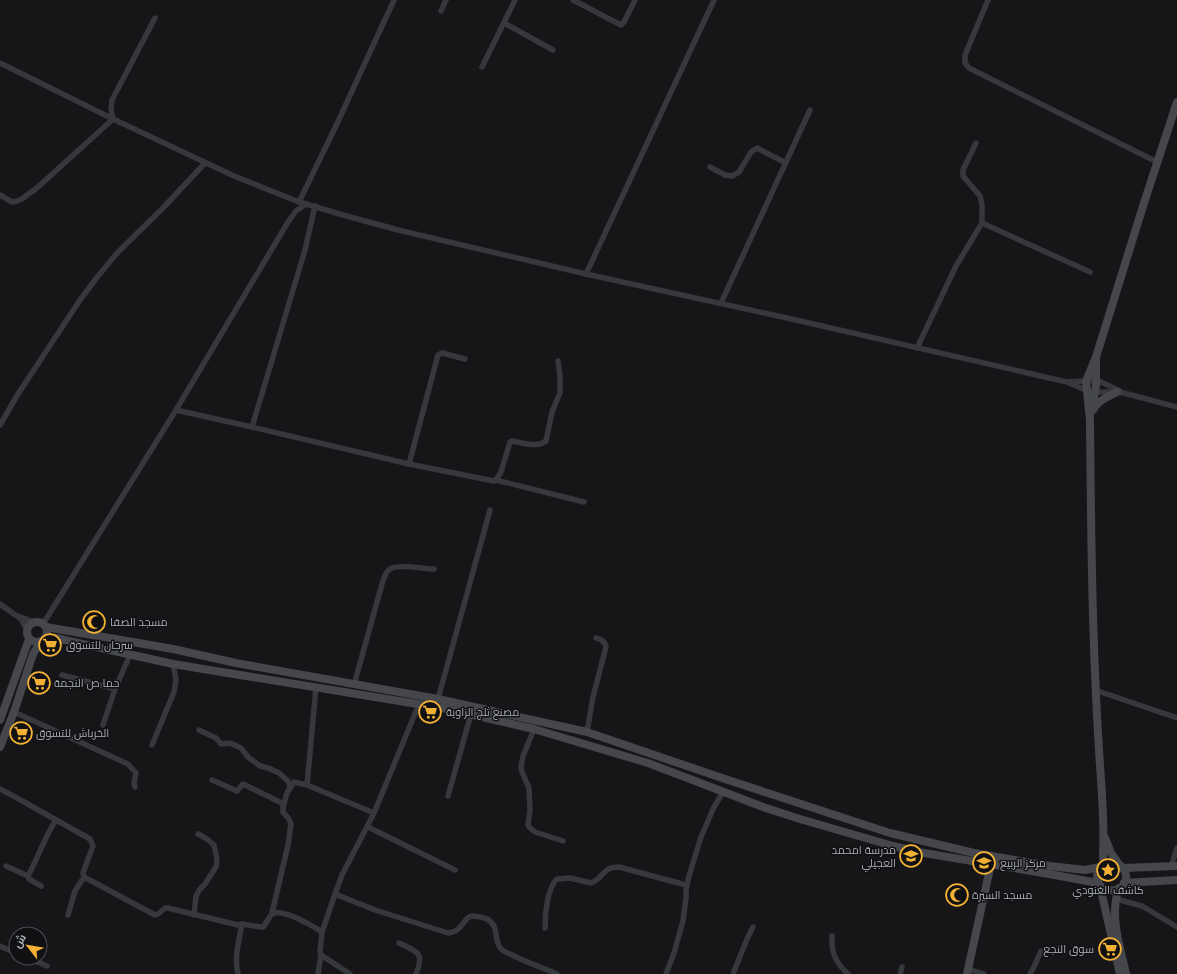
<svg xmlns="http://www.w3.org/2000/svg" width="1177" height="974" font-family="'PT Sans',Cairo,sans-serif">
	<rect width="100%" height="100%" fill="#161618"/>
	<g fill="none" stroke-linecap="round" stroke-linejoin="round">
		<!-- street -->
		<g stroke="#37383d" stroke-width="5.5">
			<path d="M 573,0 L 621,25 L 624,22 L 635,0"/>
			<path d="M 988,0 L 965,55 L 965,63 L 969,68 L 1157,162"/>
			<path d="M 441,11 L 446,0"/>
			<path d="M 504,23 L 553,50"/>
			<path d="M 0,63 L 113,119 L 234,176 L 299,202 L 343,215 L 398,230 L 586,274 L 787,318 L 1067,382 L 1090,392 L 1117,392 L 1124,393 L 1177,407"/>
			<path d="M 482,67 L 515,0"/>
			<path d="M 976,143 L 963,170 L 963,176 L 980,196 L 982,204 L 982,223"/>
			<path d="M 710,167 L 725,175 L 732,176 L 739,172 L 751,152 L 757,148 L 786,163"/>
			<path d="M 0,195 L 12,202 L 17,201 L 22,199 L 38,187 L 113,119 L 111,109 L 112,100 L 155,18"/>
			<path d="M 299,202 L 335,128 L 394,0"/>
			<path d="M 586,274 L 714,0"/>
			<path d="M 721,303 L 810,110"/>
			<path d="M 917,348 L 956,266 L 982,223 L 1090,272"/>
			<path d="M 1069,382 L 1097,380 L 1120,391"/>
			<path d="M 176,410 L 252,427 L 409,464 L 494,481 L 496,480 L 501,472 L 510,442 L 512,441 C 523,443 537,448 546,441 L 552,412 L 560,393 L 560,376 L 558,361"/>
			<path d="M 0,425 L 18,394 L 80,300 L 98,276 L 118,252 L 162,209 L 205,163"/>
			<path d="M 252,427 L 305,250 L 315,206"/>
			<path d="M 409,464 L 438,355 L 442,353 L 465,359"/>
			<path d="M 496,480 L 584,502"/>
			<path d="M 0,604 L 21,619 L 27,630"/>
			<path d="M 18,616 L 34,622"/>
			<path d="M 43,624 L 176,410 L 288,222 L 296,211 L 306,204"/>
			<path d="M 62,675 L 115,689"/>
			<path d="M 354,685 L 382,584 C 384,578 386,570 392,568 C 399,564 425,569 434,569"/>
			<path d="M 316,687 L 307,785 L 374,813"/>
			<path d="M 1095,690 L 1177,718"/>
			<path d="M 438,699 L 490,510"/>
			<path d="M 14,712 L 128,764 L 136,773 L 134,783 L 135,787"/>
			<path d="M 103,725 L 115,689 L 130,655"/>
			<path d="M 534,729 L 523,756 L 521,767 L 522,772 L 529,788 L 530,810 L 528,825 L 529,827 L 535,832 L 563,841"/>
			<path d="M 199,730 L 216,738 L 221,744 L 230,743 L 241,748 L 248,757 L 260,766 L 268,768 L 279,773 L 288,781 L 290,787"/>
			<path d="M 587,732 L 593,697 L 606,647 C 605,641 601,639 596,638"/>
			<path d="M 152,745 L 174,692 L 176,680 L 173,664"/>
			<path d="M 212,780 L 237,791 L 243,784 L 284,804"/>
			<path d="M 0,789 L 26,803 L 90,839 L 93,846 L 83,873 L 84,877 L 155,915 L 158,914 L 165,908 L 168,908 L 238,925 L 242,924 L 261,927 L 263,927 C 266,924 271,914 272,914 C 283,908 313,926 322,932"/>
			<path d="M 448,796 L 471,714"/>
			<path d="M 368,827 L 455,870"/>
			<path d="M 6,866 L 28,876 C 38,858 44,838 56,820"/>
			<path d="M 1171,866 L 1177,848"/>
			<path d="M 28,876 L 29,879 L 41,886"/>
			<path d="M 335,894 L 375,910 L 448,933 C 463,932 463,917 472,916 C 477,916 482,917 487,919 C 500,926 493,940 501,949 C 504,952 510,954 514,956 C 529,963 543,968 557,974"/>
			<path d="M 1116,899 L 1142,906 L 1177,927"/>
			<path d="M 272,913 L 288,845 L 291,824 L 289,819 L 283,812 L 283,807 L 287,793 L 294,782 L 307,785"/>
			<path d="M 68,915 L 75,891 L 84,877"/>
			<path d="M 194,915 L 196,896 L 200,889 L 205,884 L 216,867 L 217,859 L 214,845 L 207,839 L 198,834"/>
			<path d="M 545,928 C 545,915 547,888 557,879 L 570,878 L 591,883 C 604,878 602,867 619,867 L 686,885"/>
			<path d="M 832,936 C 831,953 836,963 848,974"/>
			<path d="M 399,943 C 417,952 425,952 416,974"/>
			<path d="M 0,946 L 16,953"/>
			<path d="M 321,955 L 350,974"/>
			<path d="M 28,958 L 47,966"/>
			<path d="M 968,969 L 984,974"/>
			<path d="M 238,974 C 234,958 239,940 242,924"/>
			<path d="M 318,974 L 321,955 L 320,951 L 322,932 L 335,894 L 342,875 L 374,813 L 419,704"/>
			<path d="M 666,974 L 674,953 L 683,921 L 686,898 L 686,890 L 689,876 L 701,837 L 714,807 L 723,792"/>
			<path d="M 733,974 L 747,939 L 753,927"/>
			<path d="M 900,974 L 902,967"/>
			<path d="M 1030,974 L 1033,969 L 1041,951"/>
		</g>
		<!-- secondary -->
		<g stroke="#45474d" stroke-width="8">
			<path d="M 1093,410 C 1098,400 1108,397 1117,392"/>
			<path d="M 1091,412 L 1096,386 L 1096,360"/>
			<circle cx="37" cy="632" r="10"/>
			<path d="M 46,627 L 173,649 L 236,663 L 438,699 L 587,732 L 725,779 L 890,833 L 974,853 L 1050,866 L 1085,870 L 1100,867"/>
			<path d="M 45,638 L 57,638 L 69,641 L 173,664 L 442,708 L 534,729 L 648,763 L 763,807 L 800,819 L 893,846 L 918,852 L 1049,874 L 1098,883"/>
			<path d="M 0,720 L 29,639"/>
			<path d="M 0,747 L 14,712 L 31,660 L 34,652 L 42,641"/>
			<path d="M 1105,838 L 1111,853 L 1119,864"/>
			<path d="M 1103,865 C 1120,855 1135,877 1120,888 C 1112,893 1100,890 1098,881 C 1095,871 1100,871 1103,865 C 1104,862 1103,858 1103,855 C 1105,820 1101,785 1099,750 C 1092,640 1091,530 1090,420 L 1086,381 L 1096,357 L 1144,203 L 1177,102"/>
			<path d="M 1123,868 L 1177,866"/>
			<path d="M 1124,883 L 1177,880"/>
			<path d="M 1100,886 L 1120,974"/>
			<path d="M 1119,888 C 1109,916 1120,946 1126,974"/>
			<path d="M 967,974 L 992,859"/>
		</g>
	</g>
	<!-- icons -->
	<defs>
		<g id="mosque-ring" transform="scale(1.15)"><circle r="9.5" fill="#111113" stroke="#f2b134" stroke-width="1.5"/><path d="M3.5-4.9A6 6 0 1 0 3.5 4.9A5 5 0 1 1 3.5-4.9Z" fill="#f2b134"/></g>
		<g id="supermarket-ring" transform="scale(1.15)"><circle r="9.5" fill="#111113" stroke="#f2b134" stroke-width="1.5"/><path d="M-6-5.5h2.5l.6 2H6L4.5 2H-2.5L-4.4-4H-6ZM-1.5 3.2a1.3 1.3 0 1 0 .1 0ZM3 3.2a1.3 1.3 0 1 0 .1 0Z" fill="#f2b134"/></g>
		<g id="school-ring" transform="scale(1.15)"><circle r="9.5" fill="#111113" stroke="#f2b134" stroke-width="1.5"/><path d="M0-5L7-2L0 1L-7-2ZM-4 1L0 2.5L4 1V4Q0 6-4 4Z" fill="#f2b134"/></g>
		<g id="sight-ring" transform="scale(1.15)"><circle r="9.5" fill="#111113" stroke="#f2b134" stroke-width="1.5"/><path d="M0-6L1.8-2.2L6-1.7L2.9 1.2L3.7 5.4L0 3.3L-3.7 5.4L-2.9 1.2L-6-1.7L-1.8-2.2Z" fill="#f2b134"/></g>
	</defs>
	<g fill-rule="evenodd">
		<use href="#mosque-ring" x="94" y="622"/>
		<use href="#supermarket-ring" x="50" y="645"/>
		<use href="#supermarket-ring" x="39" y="683"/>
		<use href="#supermarket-ring" x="430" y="712"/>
		<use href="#supermarket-ring" x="21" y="733"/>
		<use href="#school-ring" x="911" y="856"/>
		<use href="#school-ring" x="984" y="863"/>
		<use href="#sight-ring" x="1108" y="870"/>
		<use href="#mosque-ring" x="957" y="895"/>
		<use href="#supermarket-ring" x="1110" y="949"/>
	</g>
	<g text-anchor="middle" stroke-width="3" stroke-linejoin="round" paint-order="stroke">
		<!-- poi labels -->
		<g font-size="11" fill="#a8adb8" stroke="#111113" text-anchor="start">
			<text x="110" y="626">مسجد الصفا</text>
			<text x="66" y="649">سرحان للتسوق</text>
			<text x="54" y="687">حما ص النجمة</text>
			<text x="446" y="716">مصنع ثلج الزاوية</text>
			<text x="36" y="737">الخرباش للتسوق</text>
			<text x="896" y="854" text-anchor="end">مدرسة امحمد<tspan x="896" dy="13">العجيلي</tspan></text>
			<text x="1000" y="867">مركز الربيع</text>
			<text x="1108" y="894" text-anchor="middle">كاشف الغنودي</text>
			<text x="972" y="899">مسجد السيرة</text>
			<text x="1094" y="953" text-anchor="end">سوق النجع</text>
		</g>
	</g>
	<!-- north arrow -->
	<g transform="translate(28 946) rotate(301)"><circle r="19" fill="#111113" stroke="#4d4f55"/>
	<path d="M0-3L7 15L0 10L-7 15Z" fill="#f2b134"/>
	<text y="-6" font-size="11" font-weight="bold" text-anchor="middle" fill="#a8adb8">ش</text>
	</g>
</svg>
